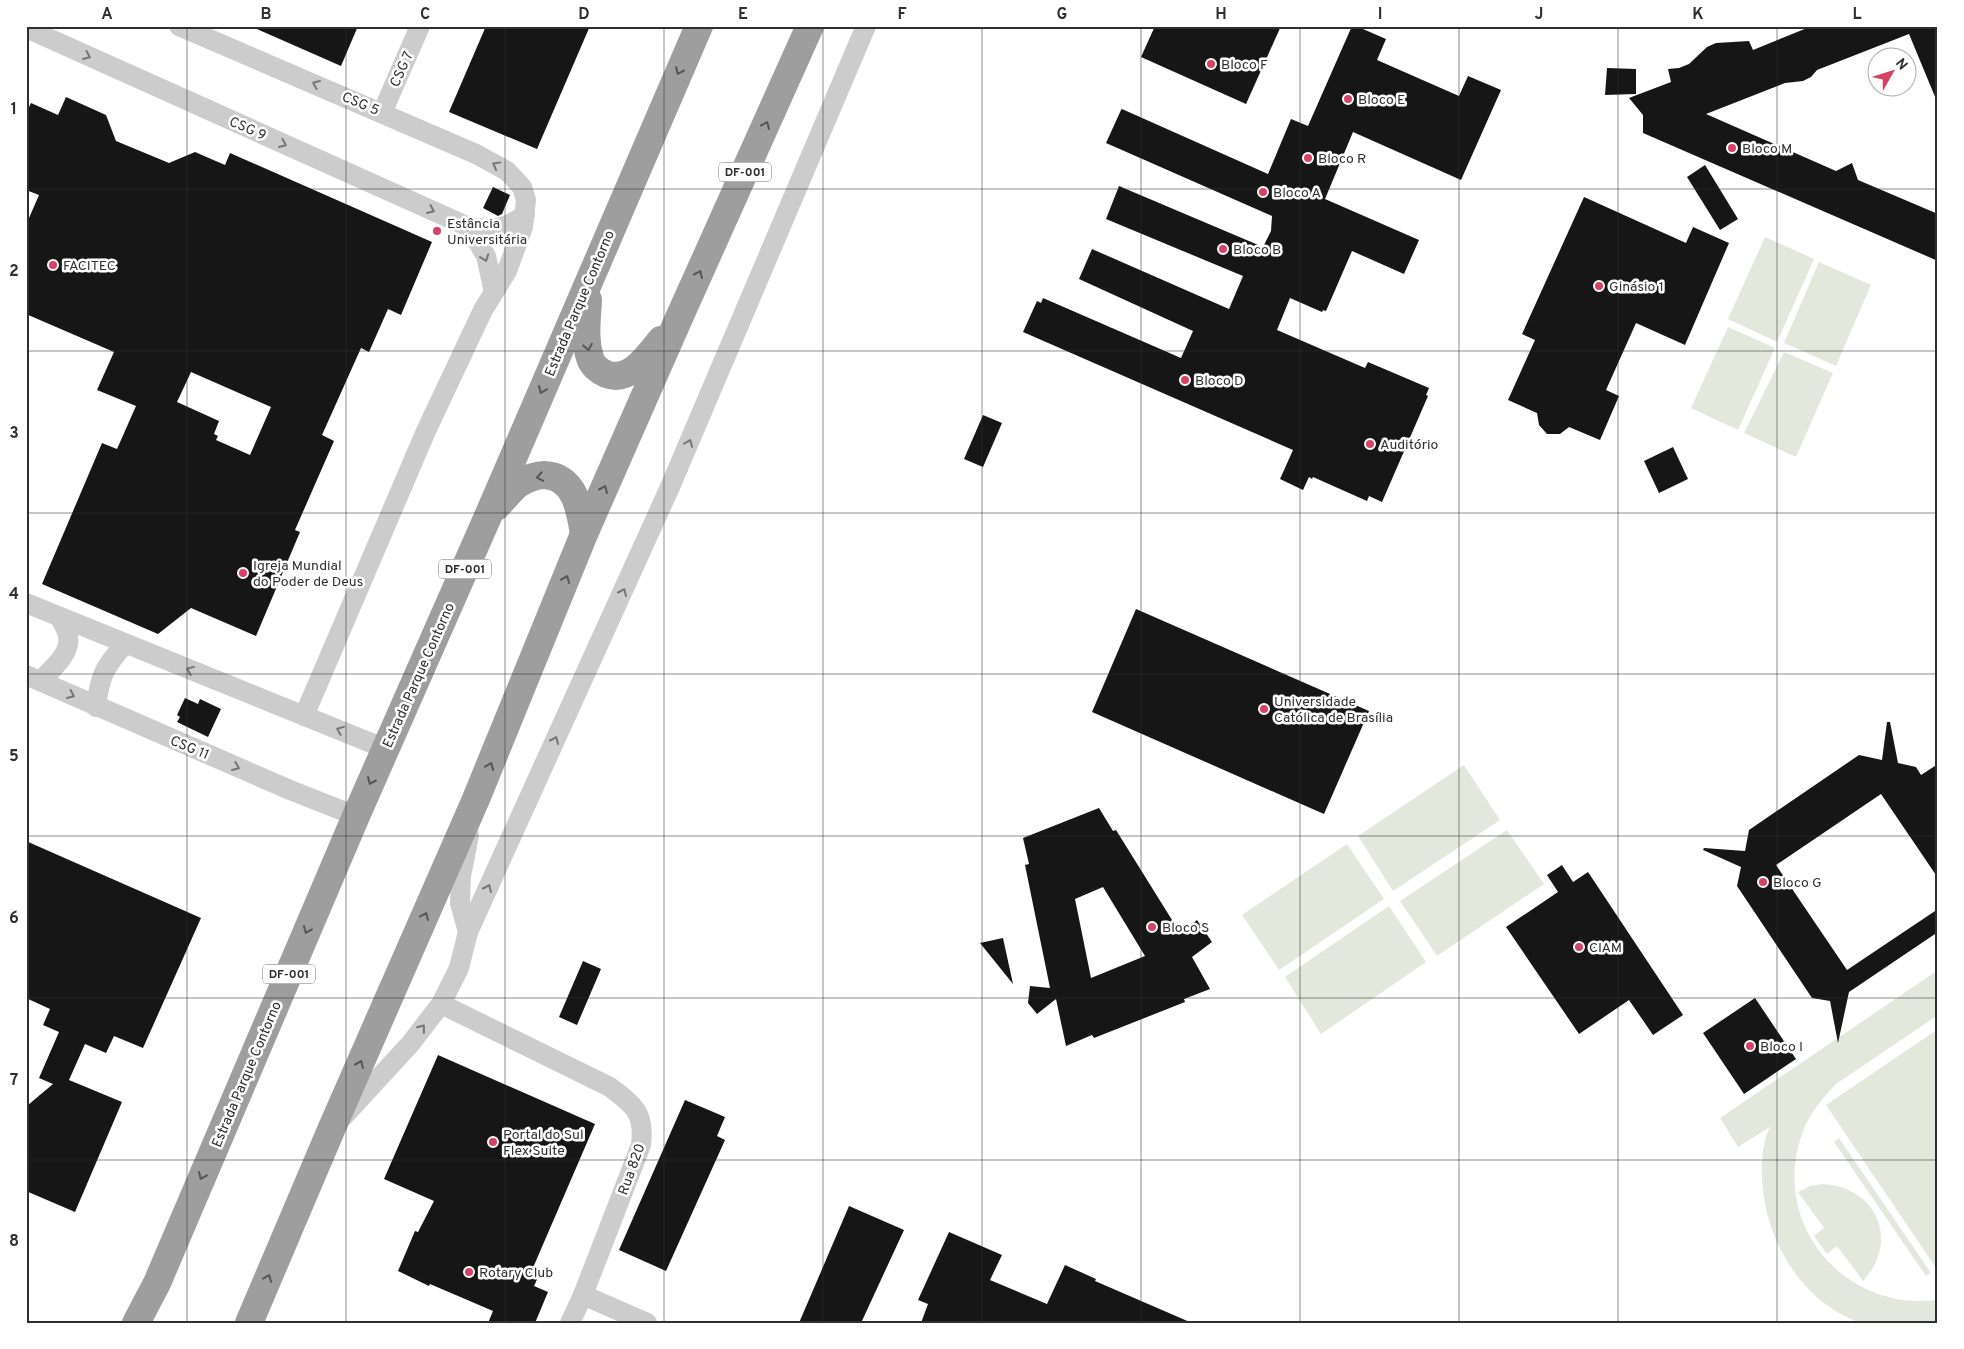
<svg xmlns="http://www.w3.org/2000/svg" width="1964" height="1349" font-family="Overpass,sans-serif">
	<rect width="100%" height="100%" fill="#fff"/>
	<!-- green -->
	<g fill="#e4e8dc">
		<path d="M 1765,237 L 1814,259 L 1777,342 L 1728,319 Z"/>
		<path d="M 1819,262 L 1871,285 L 1836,366 L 1784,343 Z"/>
		<path d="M 1728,327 L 1775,348 L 1738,430 L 1691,408 Z"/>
		<path d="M 1784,352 L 1833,373 L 1796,457 L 1744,433 Z"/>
		<path d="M 1464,765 L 1500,820 L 1393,891 L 1358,836 Z"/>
		<path d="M 1507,830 L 1544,884 L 1437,956 L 1400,901 Z"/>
		<path d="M 1347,844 L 1384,899 L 1279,970 L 1242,915 Z"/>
		<path d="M 1389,906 L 1426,962 L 1321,1034 L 1285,977 Z"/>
		<path d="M 1938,970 L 1938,1015 L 1836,1084 C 1822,1099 1809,1114 1802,1134 C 1770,1224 1844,1312 1938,1300 L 1938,1323 C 1919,1323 1900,1323 1881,1323 C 1874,1323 1865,1324 1858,1322 C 1796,1299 1760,1230 1762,1167 C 1762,1153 1764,1139 1770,1127 L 1738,1147 L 1720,1118 Z"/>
		<path d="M 1938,1029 L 1938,1271 L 1826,1105 Z"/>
		<path d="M 1839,1138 L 1931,1273 L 1926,1276 L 1834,1142 Z"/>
		<path d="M 1823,1184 C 1877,1187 1900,1241 1863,1281 L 1837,1246 L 1827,1254 L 1814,1236 L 1824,1228 L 1798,1192 L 1810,1186 Z"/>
	</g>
	<!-- building -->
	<g fill="#161616" fill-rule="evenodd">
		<path d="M 250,26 L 358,26 L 341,66 Z"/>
		<path d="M 486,26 L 590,26 L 537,149 L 449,112 Z"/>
		<path d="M 1155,26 L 1281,26 L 1246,104 L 1141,57 Z"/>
		<path d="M 1352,26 L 1356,26 L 1386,39 L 1377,60 L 1459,96 L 1468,76 L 1501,90 L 1461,180 L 1353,132 L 1325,199 L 1419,240 L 1404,274 L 1352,251 L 1326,311 L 1323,310 L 1322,312 L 1290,298 L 1277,330 L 1365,368 L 1368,362 L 1429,388 L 1426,395 L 1428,396 L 1382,502 L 1369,496 L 1367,501 L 1313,477 L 1312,479 L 1309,477 L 1303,490 L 1280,479 L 1293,450 L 1023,332 L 1037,301 L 1041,303 L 1043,298 L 1181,358 L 1193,331 L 1079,279 L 1092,249 L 1229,309 L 1243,276 L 1106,219 L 1119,186 L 1263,247 L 1271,231 L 1272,216 L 1106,143 L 1121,110 L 1122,109 L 1268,174 L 1291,119 L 1308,126 Z"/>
		<path d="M 1812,26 L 1938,26 L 1938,104 L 1909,34 L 1817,70 L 1811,77 L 1803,81 L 1785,83 L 1706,114 L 1836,171 L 1852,163 L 1858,180 L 1938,214 L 1938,261 L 1643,133 L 1643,115 L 1629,98 L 1671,82 L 1668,69 L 1679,68 L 1689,64 L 1707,47 L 1716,43 L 1749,41 L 1753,50 Z"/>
		<path d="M 1607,68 L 1636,69 L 1636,94 L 1605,95 Z"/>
		<path d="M 66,97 L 106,115 L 116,141 L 169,163 L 195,152 L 225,165 L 230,153 L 432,242 L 401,315 L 388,309 L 369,352 L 361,348 L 322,435 L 334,441 L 295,530 L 300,532 L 256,636 L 191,608 L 158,634 L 42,584 L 102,443 L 117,449 L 136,406 L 97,390 L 114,352 L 26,314 L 26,225 L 39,195 L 26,190 L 26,113 L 31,103 L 58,115 ZM 191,372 L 271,407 L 250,455 L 216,440 L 218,436 L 214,434 L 219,421 L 177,402 Z"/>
		<path d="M 1705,165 L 1738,219 L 1720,230 L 1687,177 Z"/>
		<path d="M 493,187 L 510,195 L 502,214 L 498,216 L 483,208 Z"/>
		<path d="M 1584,197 L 1686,243 L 1693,227 L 1729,243 L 1685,345 L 1636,323 L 1606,390 L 1619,396 L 1600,440 L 1569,427 L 1560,434 L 1547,434 L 1539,425 L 1537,413 L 1508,400 L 1535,340 L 1522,334 Z"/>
		<path d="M 983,415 L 1002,423 L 983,467 L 964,459 Z"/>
		<path d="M 1673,447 L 1688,479 L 1659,493 L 1644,461 Z"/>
		<path d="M 1136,609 L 1369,711 L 1324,814 L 1092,712 Z"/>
		<path d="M 185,698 L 198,704 L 200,699 L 221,709 L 208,737 L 177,722 L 180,717 L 177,715 Z"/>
		<path d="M 1887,722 L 1890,722 L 1898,763 L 1916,767 L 1921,775 L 1938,764 L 1938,878 L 1881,794 L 1776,865 L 1847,970 L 1938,909 L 1938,932 L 1849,992 L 1838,1043 L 1830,1001 L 1812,998 L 1737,886 L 1741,867 L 1703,850 L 1704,848 L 1745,851 L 1749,830 L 1859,755 L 1882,760 Z"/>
		<path d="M 1099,808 L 1113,831 L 1116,830 L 1177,928 L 1192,924 L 1197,920 L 1212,942 L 1192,957 L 1210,989 L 1184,999 L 1185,1002 L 1094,1038 L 1092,1035 L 1066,1046 L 1056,999 L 1037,1014 L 1028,1003 L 1030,986 L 1050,988 L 1025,865 L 1029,864 L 1023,838 ZM 1103,887 L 1145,956 L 1091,978 L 1075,899 Z"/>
		<path d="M 26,841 L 201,918 L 143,1048 L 114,1036 L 106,1053 L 85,1044 L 69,1080 L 122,1102 L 75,1212 L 26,1191 L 26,1109 L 28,1105 L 53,1084 L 39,1078 L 59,1032 L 43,1025 L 50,1009 L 26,998 Z"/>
		<path d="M 1562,865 L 1573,882 L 1588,872 L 1683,1015 L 1653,1035 L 1629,1000 L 1579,1034 L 1506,927 L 1558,892 L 1547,875 Z"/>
		<path d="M 1003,938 L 1013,984 L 980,943 Z"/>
		<path d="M 583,961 L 601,969 L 577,1025 L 559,1017 Z"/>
		<path d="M 1755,998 L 1796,1059 L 1744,1094 L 1703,1033 Z"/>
		<path d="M 438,1055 L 595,1124 L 532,1270 L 540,1273 L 534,1286 L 548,1292 L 535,1323 L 488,1323 L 493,1311 L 430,1284 L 429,1286 L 398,1271 L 415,1231 L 418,1232 L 434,1201 L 384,1179 Z"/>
		<path d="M 685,1100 L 725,1117 L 717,1136 L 725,1140 L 666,1271 L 619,1250 Z"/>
		<path d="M 849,1206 L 904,1230 L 861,1323 L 799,1323 Z"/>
		<path d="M 949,1232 L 1002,1255 L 990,1280 L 1047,1304 L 1065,1265 L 1096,1279 L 1095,1281 L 1192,1323 L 921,1323 L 928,1304 L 918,1300 Z"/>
	</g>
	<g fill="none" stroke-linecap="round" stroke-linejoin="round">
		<!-- minor -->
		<g stroke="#ccc" stroke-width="20">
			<path d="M 179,26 L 476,154 L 507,171 L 522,187 L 526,200 L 523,227 L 507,271 L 483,310 L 426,431 L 304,716"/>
			<path d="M 26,28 L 469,227 C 493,231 505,229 525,215"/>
			<path d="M 382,113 L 420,26"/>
			<path d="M 469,227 L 486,256 L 494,292"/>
			<path d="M 26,603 L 386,749"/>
			<path d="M 26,675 L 290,790 L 356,816"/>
			<path d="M 40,681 C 51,670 72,653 68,636 C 67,630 63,623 60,618"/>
			<path d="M 96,707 C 100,676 104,667 125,644"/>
			<path d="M 468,932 L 670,487 L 866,26"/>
			<path d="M 441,1004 L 610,1087 C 634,1105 645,1113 641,1145 L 583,1295 L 570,1323"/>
			<path d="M 343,1117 L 411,1043 L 441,1004 L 459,968 L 468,932 L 460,903 L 461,876 L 469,835"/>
			<path d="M 583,1295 L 647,1323"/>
		</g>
		<!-- trunk -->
		<g stroke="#9e9e9e" stroke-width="28">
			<path d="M 588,300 C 587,320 584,339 590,358 C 592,365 599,371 606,374 C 630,383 647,357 661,340"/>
			<path d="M 496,507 C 503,500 510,491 518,484 C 525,480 536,475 544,475 C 575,476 580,509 584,534"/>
			<path d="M 136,1323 L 157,1283 L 356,816 L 489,514 L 699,26"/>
			<path d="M 249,1323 L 331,1130 L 476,799 L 584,534 L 679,318 L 810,26"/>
		</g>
	</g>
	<!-- one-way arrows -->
	<defs><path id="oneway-chevron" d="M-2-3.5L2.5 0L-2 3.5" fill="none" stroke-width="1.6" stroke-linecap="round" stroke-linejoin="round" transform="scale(1.25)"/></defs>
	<g stroke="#767676">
		<use href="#oneway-chevron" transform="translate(87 56) rotate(24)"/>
		<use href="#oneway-chevron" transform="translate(316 84) rotate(-157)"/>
		<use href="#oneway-chevron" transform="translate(283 144) rotate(24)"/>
		<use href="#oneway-chevron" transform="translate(496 165) rotate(-151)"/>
		<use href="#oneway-chevron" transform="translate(431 210) rotate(24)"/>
		<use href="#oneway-chevron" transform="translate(485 258) rotate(70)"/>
		<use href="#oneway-chevron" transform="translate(689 443) rotate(-67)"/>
		<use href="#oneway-chevron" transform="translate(623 592) rotate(-66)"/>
		<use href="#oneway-chevron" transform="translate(190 670) rotate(-158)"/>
		<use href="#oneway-chevron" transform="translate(71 695) rotate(25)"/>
		<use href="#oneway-chevron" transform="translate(340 730) rotate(-158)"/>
		<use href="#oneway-chevron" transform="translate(555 740) rotate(-66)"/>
		<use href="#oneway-chevron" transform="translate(236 767) rotate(23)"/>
		<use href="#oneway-chevron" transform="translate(488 888) rotate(-66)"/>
		<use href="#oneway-chevron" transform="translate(422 1028) rotate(-52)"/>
	</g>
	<g stroke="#565656">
		<use href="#oneway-chevron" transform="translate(679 71) rotate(114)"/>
		<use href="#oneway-chevron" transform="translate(766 125) rotate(-66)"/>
		<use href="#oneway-chevron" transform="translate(699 274) rotate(-66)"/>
		<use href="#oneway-chevron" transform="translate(588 347) rotate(79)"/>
		<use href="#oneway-chevron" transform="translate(542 390) rotate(113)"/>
		<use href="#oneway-chevron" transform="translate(540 477) rotate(170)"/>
		<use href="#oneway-chevron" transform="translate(604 489) rotate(-66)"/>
		<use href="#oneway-chevron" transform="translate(566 579) rotate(-68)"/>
		<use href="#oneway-chevron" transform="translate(490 766) rotate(-68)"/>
		<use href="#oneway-chevron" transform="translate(371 781) rotate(114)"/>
		<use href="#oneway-chevron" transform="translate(425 916) rotate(-66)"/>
		<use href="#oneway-chevron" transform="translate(307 930) rotate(113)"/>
		<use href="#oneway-chevron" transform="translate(360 1064) rotate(-66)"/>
		<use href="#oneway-chevron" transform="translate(202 1176) rotate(113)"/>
		<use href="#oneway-chevron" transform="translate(268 1278) rotate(-67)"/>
	</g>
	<!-- grid -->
	<path fill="none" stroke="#2f2f2f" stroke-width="1" stroke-opacity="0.55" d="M 187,26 L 187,1323M 346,26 L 346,1323M 505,26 L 505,1323M 664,26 L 664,1323M 823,26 L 823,1323M 982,26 L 982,1323M 1141,26 L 1141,1323M 1300,26 L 1300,1323M 1459,26 L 1459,1323M 1618,26 L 1618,1323M 1777,26 L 1777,1323M 26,189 L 1938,189M 26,351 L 1938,351M 26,513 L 1938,513M 26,674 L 1938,674M 26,836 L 1938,836M 26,998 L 1938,998M 26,1160 L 1938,1160"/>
	<!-- markers -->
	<g fill="#d64264" stroke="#fff" stroke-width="2">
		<circle cx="1211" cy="64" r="5"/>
		<circle cx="1348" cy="99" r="5"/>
		<circle cx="1732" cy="148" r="5"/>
		<circle cx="1308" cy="158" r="5"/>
		<circle cx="1263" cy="192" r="5"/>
		<circle cx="437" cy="231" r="5"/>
		<circle cx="1223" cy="249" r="5"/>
		<circle cx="53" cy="265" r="5"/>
		<circle cx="1599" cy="286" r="5"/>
		<circle cx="1185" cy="380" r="5"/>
		<circle cx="1370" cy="444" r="5"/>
		<circle cx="243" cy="573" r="5"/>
		<circle cx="1264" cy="709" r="5"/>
		<circle cx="1763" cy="882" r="5"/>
		<circle cx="1152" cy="927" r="5"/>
		<circle cx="1579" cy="947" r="5"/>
		<circle cx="1750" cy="1046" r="5"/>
		<circle cx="493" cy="1142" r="5"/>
		<circle cx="469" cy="1272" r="5"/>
	</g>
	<g text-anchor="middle" stroke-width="5" stroke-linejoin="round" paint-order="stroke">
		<!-- shield labels -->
		<g fill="#fff" stroke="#6d6d6d" stroke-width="1">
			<rect x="719" y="162.5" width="52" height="19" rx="4"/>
			<rect x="439" y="559.5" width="52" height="19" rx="4"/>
			<rect x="263" y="964.5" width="52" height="19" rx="4"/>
		</g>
		<g font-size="12" font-weight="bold" fill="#2f2f2f">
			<text x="745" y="176">DF-001</text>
			<text x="465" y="573">DF-001</text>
			<text x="289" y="978">DF-001</text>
		</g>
		<!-- poi labels -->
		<g font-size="14" fill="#2f2f2f" stroke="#fff" text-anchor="start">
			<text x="1221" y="69">Bloco F</text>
			<text x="1358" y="104">Bloco E</text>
			<text x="1742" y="153">Bloco M</text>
			<text x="1318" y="163">Bloco R</text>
			<text x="1273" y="197">Bloco A</text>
			<text x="447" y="228">Estância<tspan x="447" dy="16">Universitária</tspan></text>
			<text x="1233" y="254">Bloco B</text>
			<text x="63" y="270">FACITEC</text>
			<text x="1609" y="291">Ginásio 1</text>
			<text x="1195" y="385">Bloco D</text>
			<text x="1380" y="449">Auditório</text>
			<text x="253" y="570">Igreja Mundial<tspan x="253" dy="16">do Poder de Deus</tspan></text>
			<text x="1274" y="706">Universidade<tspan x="1274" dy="16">Católica de Brasília</tspan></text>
			<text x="1773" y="887">Bloco G</text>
			<text x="1162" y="932">Bloco S</text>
			<text x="1589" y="952">CIAM</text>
			<text x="1760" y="1051">Bloco I</text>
			<text x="503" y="1139">Portal do Sul<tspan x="503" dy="16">Flex Suite</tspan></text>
			<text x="479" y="1277">Rotary Club</text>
		</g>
		<!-- street labels -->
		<g font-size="14" fill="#2f2f2f" stroke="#fff">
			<text transform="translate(401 69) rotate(-66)" y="5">CSG 7</text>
			<text transform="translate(361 103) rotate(23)" y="5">CSG 5</text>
			<text transform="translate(248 128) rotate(24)" y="5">CSG 9</text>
			<text transform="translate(579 303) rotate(-67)" y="5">Estrada Parque Contorno</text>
			<text transform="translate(418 675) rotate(-66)" y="5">Estrada Parque Contorno</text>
			<text transform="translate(190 747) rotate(23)" y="5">CSG 11</text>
			<text transform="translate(246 1074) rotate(-67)" y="5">Estrada Parque Contorno</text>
			<text transform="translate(631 1169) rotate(-70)" y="5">Rua 820</text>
		</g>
	</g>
	<!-- border -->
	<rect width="1964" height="1349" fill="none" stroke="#ffffff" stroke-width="55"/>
	<!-- north arrow -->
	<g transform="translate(1892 72) rotate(51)"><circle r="24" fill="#ffffff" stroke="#acacac"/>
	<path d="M0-4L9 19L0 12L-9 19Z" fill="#d64264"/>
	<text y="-8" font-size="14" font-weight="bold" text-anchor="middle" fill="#2f2f2f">N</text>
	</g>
	<rect x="28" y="28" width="1908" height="1294" fill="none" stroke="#2f2f2f" stroke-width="2"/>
	<g font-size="16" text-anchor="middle" font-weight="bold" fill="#2f2f2f">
		<text x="107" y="19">A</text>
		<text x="266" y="19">B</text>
		<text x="425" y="19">C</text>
		<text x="584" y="19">D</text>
		<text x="743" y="19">E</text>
		<text x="902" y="19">F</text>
		<text x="1062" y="19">G</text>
		<text x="1221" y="19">H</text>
		<text x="1380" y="19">I</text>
		<text x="1539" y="19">J</text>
		<text x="1698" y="19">K</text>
		<text x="1857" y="19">L</text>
		<text x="14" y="114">1</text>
		<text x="14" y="276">2</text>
		<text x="14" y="438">3</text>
		<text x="14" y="599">4</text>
		<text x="14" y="761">5</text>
		<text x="14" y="923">6</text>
		<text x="14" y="1085">7</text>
		<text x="14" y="1246">8</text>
	</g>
</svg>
